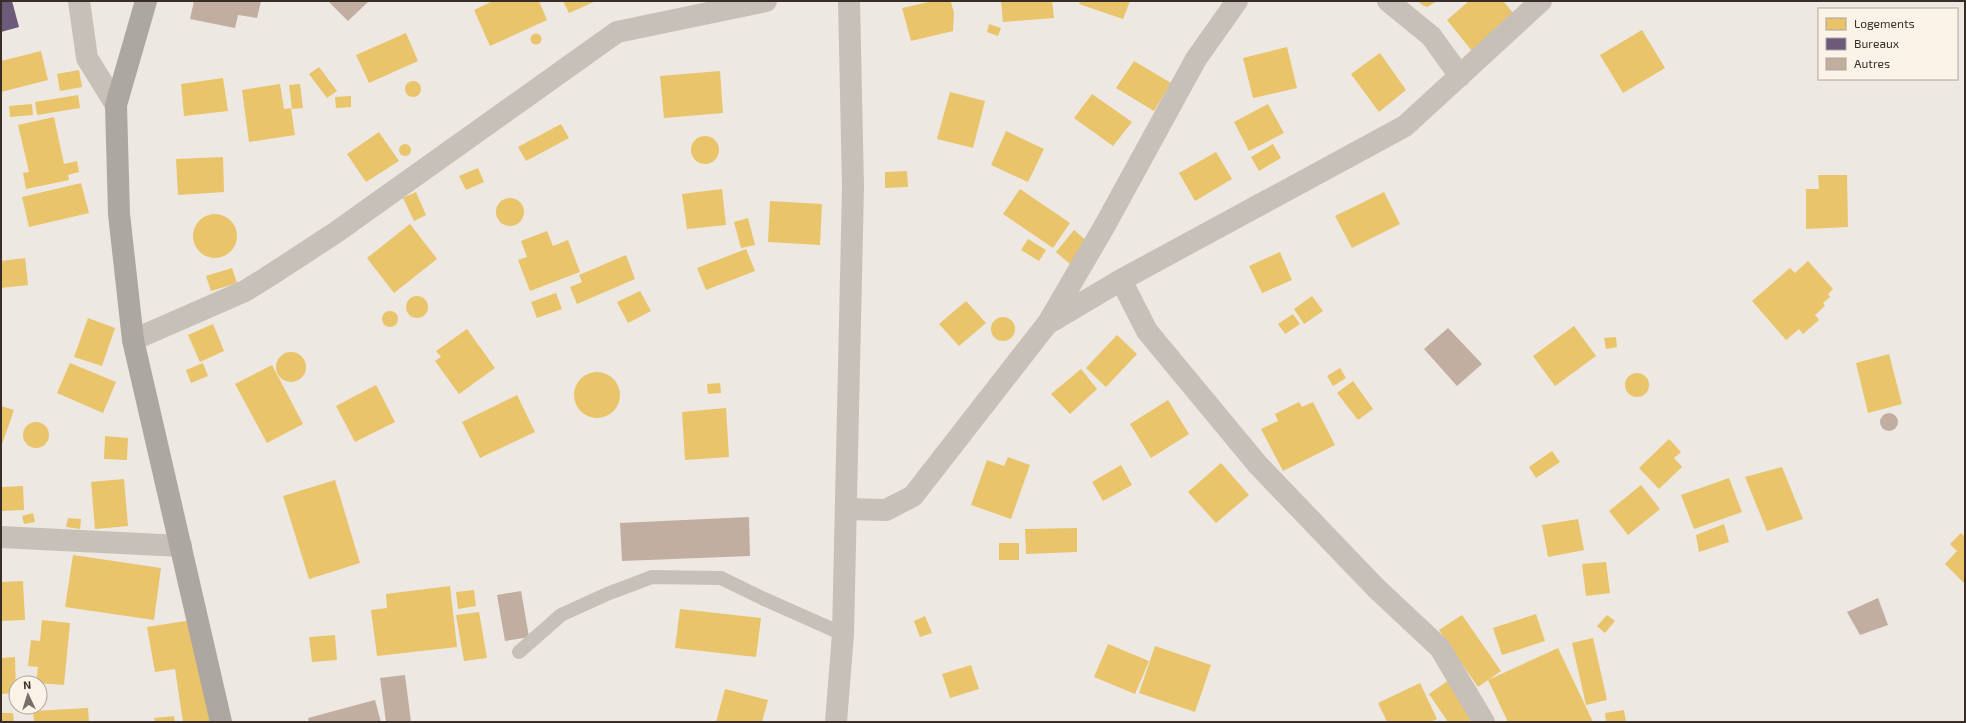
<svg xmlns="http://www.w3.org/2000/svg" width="1966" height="723" font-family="'Exo 2',sans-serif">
	<rect width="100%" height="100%" fill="#ede8e1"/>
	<!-- homes -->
	<g fill="#e9c46a">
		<path d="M 493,1 L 539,1 L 547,20 L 490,46 L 474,10 Z"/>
		<path d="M 563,1 L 596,1 L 569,13 Z"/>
		<path d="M 933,1 L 951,2 L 954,13 L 953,31 L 911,41 L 902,8 Z"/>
		<path d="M 1001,1 L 1052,1 L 1054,18 L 1003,22 Z"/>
		<path d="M 1080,1 L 1130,1 L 1123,19 L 1079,4 Z"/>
		<path d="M 1418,1 L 1437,1 L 1427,7 L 1422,5 Z"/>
		<path d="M 1469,1 L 1503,1 L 1514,14 L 1472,51 L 1447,20 Z"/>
		<path d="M 989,24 L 1001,28 L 998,36 L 987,32 Z"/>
		<path d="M 1642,30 L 1665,68 L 1623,93 L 1600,55 Z"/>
		<path d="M 406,33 L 418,61 L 369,83 L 356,55 Z"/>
		<circle cx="536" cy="39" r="5.5"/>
		<path d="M 1287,47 L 1297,88 L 1253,98 L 1243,58 Z"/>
		<path d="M 41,51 L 48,80 L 1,92 L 1,61 Z"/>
		<path d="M 1380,53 L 1406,90 L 1379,112 L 1351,74 Z"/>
		<path d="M 1134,61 L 1171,83 L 1154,111 L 1116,88 Z"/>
		<path d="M 319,67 L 337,91 L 327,98 L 309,74 Z"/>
		<path d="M 79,70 L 82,87 L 60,91 L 57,74 Z"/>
		<path d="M 720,71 L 723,113 L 664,118 L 660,76 Z"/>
		<path d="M 223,78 L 228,111 L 184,116 L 181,84 Z"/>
		<circle cx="413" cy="89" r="8"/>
		<path d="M 280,84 L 284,109 L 291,108 L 295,135 L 249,142 L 242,90 Z"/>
		<path d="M 300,84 L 303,108 L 292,109 L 289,85 Z"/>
		<path d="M 950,92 L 985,101 L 973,148 L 937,139 Z"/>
		<path d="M 1092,94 L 1132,122 L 1113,146 L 1074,118 Z"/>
		<path d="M 78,95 L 80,108 L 37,115 L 35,102 Z"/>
		<path d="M 351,96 L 351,107 L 336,108 L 335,97 Z"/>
		<path d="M 32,104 L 33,115 L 10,117 L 9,106 Z"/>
		<path d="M 1268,104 L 1284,133 L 1249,151 L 1234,122 Z"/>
		<path d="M 54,117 L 64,164 L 77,161 L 79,172 L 68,175 L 69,180 L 26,189 L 23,173 L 29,172 L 18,125 Z"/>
		<path d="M 561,124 L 569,138 L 526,161 L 518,147 Z"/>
		<path d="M 1006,131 L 1044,149 L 1028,182 L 991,165 Z"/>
		<path d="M 379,132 L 399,161 L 366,182 L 347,154 Z"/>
		<circle cx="705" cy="150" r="14"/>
		<circle cx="405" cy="150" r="6"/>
		<path d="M 1273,144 L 1281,158 L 1259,171 L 1251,157 Z"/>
		<path d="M 1216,152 L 1232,179 L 1195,201 L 1179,173 Z"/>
		<path d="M 223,157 L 224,192 L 178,195 L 176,159 Z"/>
		<path d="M 478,168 L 484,182 L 466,190 L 459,176 Z"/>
		<path d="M 907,171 L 908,187 L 885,188 L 885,172 Z"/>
		<path d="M 1818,175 L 1847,175 L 1848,227 L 1806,229 L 1806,189 L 1819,189 Z"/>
		<path d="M 81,183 L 89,213 L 29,227 L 22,197 Z"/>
		<path d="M 722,189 L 726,225 L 687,229 L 682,194 Z"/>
		<path d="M 1020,189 L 1070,223 L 1053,248 L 1003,214 Z"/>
		<path d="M 416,192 L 426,215 L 414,221 L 403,198 Z"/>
		<path d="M 1384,192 L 1400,224 L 1352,248 L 1335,216 Z"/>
		<circle cx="510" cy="212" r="14"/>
		<path d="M 770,201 L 822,204 L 820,245 L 768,242 Z"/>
		<circle cx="215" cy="236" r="22"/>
		<path d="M 748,218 L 755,245 L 741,248 L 734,222 Z"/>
		<path d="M 410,224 L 437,259 L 394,293 L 367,258 Z"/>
		<path d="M 1074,230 L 1088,242 L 1070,264 L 1056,252 Z"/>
		<path d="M 547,231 L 553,246 L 568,240 L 580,272 L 530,291 L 518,260 L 527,257 L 521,241 Z"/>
		<path d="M 1028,239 L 1046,250 L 1039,261 L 1021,250 Z"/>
		<path d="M 746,249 L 755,271 L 706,290 L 697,268 Z"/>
		<path d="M 1280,252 L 1292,280 L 1262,293 L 1249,266 Z"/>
		<path d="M 626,255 L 635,279 L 577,304 L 570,287 L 582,282 L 579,275 Z"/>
		<path d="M 25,258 L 28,285 L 1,288 L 1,261 Z"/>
		<path d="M 1808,261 L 1833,289 L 1828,294 L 1830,297 L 1823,303 L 1825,306 L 1815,315 L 1819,320 L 1803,334 L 1799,329 L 1786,340 L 1752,301 L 1790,268 L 1795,273 Z"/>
		<path d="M 232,268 L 237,283 L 211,291 L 206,276 Z"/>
		<path d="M 640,291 L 651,311 L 628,323 L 617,302 Z"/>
		<path d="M 556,293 L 562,309 L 537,318 L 531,302 Z"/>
		<path d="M 1312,296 L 1323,311 L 1304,324 L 1294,309 Z"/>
		<circle cx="417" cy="307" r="11"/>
		<path d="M 966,301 L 986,323 L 959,346 L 939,324 Z"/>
		<circle cx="390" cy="319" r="8"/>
		<path d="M 1293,314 L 1300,324 L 1285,334 L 1278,324 Z"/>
		<circle cx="1003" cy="329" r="12"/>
		<path d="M 88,318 L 115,328 L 102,366 L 74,357 Z"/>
		<path d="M 213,324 L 224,351 L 200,362 L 188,335 Z"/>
		<path d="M 1574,326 L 1596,356 L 1555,386 L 1533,356 Z"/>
		<path d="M 467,329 L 495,368 L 459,394 L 435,361 L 441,357 L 436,351 Z"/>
		<path d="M 1117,335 L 1137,354 L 1106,387 L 1086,368 Z"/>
		<path d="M 1616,337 L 1617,347 L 1606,349 L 1604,338 Z"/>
		<circle cx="291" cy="367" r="15"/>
		<path d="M 1889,354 L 1902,404 L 1868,413 L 1856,363 Z"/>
		<path d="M 70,363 L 116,382 L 103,413 L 57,393 Z"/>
		<path d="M 203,363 L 208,376 L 191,383 L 186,370 Z"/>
		<path d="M 272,365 L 303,424 L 267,443 L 235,384 Z"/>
		<path d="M 1340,368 L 1346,378 L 1333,386 L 1327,376 Z"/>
		<path d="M 1081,369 L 1097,389 L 1070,414 L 1051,394 Z"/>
		<circle cx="597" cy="395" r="23"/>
		<circle cx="1637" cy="385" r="12"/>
		<path d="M 1353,381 L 1373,409 L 1358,420 L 1337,393 Z"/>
		<path d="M 720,383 L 721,393 L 708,394 L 707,384 Z"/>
		<path d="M 376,385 L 395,422 L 355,442 L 336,406 Z"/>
		<path d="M 517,395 L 535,432 L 480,458 L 462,422 Z"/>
		<path d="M 1168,400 L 1189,434 L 1151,458 L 1130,424 Z"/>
		<path d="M 1299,402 L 1302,407 L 1313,402 L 1335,445 L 1283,471 L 1261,429 L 1278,421 L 1275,414 Z"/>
		<path d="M 1,406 L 14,410 L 1,447 Z"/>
		<path d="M 726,408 L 729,457 L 685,460 L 682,412 Z"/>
		<circle cx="36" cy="435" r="13"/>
		<path d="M 105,436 L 128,438 L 127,460 L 104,459 Z"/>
		<path d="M 1669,439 L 1681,452 L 1674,458 L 1682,467 L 1659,489 L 1639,468 Z"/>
		<path d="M 1552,451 L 1560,462 L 1536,478 L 1529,467 Z"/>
		<path d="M 1008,457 L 1030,465 L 1011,519 L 971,505 L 987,460 L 1004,466 Z"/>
		<path d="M 1221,463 L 1249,495 L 1216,523 L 1188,492 Z"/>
		<path d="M 1121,465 L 1132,485 L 1103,501 L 1092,482 Z"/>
		<path d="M 1782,467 L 1803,519 L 1767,531 L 1745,477 Z"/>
		<path d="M 1729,478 L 1742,512 L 1694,529 L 1681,495 Z"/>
		<path d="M 124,479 L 128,526 L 95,529 L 91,482 Z"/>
		<path d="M 335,480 L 360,563 L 309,579 L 283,496 Z"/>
		<path d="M 1641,485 L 1660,509 L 1628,535 L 1609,511 Z"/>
		<path d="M 23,486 L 24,510 L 1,511 L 1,487 Z"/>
		<path d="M 33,513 L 35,522 L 24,524 L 22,516 Z"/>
		<path d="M 68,518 L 81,519 L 80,529 L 66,527 Z"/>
		<path d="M 1578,519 L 1584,550 L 1548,557 L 1542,525 Z"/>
		<path d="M 1724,524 L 1729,542 L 1699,552 L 1696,535 Z"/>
		<path d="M 1077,528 L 1077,552 L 1026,554 L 1025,529 Z"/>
		<path d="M 1961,533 L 1965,537 L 1965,584 L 1945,564 L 1957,551 L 1950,544 Z"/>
		<rect x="999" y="543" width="20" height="17"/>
		<path d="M 73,555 L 161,568 L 154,620 L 65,607 Z"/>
		<path d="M 1606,562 L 1610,593 L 1586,596 L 1582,564 Z"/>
		<path d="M 23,581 L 25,620 L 1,621 L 1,582 Z"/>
		<path d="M 450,586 L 457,647 L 377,656 L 371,610 L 387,608 L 386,594 Z"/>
		<path d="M 474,590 L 476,606 L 458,609 L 456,592 Z"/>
		<path d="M 680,609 L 761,618 L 756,657 L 675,648 Z"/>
		<path d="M 479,612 L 487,658 L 464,661 L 456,615 Z"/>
		<path d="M 1536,614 L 1545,641 L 1502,655 L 1493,628 Z"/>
		<path d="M 1462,615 L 1501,671 L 1478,687 L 1439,630 Z"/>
		<path d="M 1607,615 L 1615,621 L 1605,633 L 1597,626 Z"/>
		<path d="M 925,616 L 932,633 L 920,637 L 914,621 Z"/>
		<path d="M 198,619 L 214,722 L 183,722 L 175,669 L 155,672 L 147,627 Z"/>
		<path d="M 42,620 L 70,623 L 64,685 L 36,683 L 38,667 L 28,666 L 31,640 L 40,641 Z"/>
		<path d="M 335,635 L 337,660 L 312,662 L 309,637 Z"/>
		<path d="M 1593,638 L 1607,700 L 1586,705 L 1572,643 Z"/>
		<path d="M 1108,644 L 1149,661 L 1135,694 L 1094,677 Z"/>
		<path d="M 1155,646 L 1211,665 L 1195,712 L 1139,693 Z"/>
		<path d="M 1558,648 L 1593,722 L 1508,722 L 1488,680 Z"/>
		<path d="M 15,657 L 16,693 L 1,694 L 1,658 Z"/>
		<path d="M 971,665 L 979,689 L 950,698 L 942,674 Z"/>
		<path d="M 1449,680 L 1475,717 L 1467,722 L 1448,722 L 1429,694 Z"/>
		<path d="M 1420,683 L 1437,719 L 1430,722 L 1387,722 L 1378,703 Z"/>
		<path d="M 725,689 L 768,700 L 762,722 L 716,722 Z"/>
		<path d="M 88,708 L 89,722 L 34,722 L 33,711 Z"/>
		<path d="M 1624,710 L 1626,722 L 1606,722 L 1605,713 Z"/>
		<path d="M 1,713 L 13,713 L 14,722 L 1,722 Z"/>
		<path d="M 174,716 L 175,722 L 155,722 L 154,718 Z"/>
	</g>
	<!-- offices -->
	<path fill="#6d597a" d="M 1,1 L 12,1 L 19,27 L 1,32 Z"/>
	<!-- building -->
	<g fill="#c2ada1">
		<path d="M 194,1 L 261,1 L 257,18 L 238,15 L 235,28 L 190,19 Z"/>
		<path d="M 328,1 L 369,1 L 348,21 Z"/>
		<path d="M 1448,328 L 1482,364 L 1457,386 L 1424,349 Z"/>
		<circle cx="1889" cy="422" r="9"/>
		<path d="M 749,517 L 750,556 L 622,561 L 620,523 Z"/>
		<path d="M 521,591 L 529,637 L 505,641 L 497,595 Z"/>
		<path d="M 1878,598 L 1888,625 L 1860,635 L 1847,612 Z"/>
		<path d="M 405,675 L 411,722 L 386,722 L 380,678 Z"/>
		<path d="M 375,700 L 381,722 L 309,722 L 308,718 Z"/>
	</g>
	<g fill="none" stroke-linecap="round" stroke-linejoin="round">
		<!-- lane -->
		<path stroke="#c7c0b9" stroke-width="14" d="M 519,652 L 561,615 L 607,594 L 652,577 L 721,578 L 764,599 L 843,634"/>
		<!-- street -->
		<g stroke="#c7c0b9" stroke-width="22">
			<path d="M 79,1 L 87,58 L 116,105"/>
			<path d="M 1388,1 L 1431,36 L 1460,76"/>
			<path d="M 1121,280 L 1147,331 L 1258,465 L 1376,588 L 1440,648 L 1484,722"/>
			<path d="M 1048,323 L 1104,227 L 1196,59 L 1237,1"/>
			<path d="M 133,340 L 245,291 L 266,278 L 335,233 L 617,32 L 766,1"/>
			<path d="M 847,509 L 886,510 L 913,496 L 1047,324 L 1121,280 L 1405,126 L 1541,1"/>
			<path d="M 1,537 L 181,546"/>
			<path d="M 836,722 L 843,634 L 853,187 L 849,1"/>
		</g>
		<!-- highway -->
		<path stroke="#aca7a0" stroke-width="22" d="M 146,1 L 116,105 L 119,214 L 133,340 L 221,722"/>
	</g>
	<!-- border -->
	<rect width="1966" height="723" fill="none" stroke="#382e27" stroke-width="4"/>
	<!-- legend -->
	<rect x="1818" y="8" width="140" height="72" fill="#fbf3e8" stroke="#ada49b"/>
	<rect x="1826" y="18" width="20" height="12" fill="#e9c46a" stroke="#ada49b"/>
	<text x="1854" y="28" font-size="12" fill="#382e27">Logements</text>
	<rect x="1826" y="38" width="20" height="12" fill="#6d597a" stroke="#ada49b"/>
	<text x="1854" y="48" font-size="12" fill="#382e27">Bureaux</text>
	<rect x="1826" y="58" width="20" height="12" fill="#c2ada1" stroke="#ada49b"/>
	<text x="1854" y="68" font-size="12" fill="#382e27">Autres</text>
	<!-- north arrow -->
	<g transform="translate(28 695) rotate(356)"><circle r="19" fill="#fbf3e8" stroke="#ada49b"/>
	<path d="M0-3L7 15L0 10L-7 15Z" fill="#776f68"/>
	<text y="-6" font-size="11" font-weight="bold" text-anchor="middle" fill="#382e27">N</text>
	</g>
</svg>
